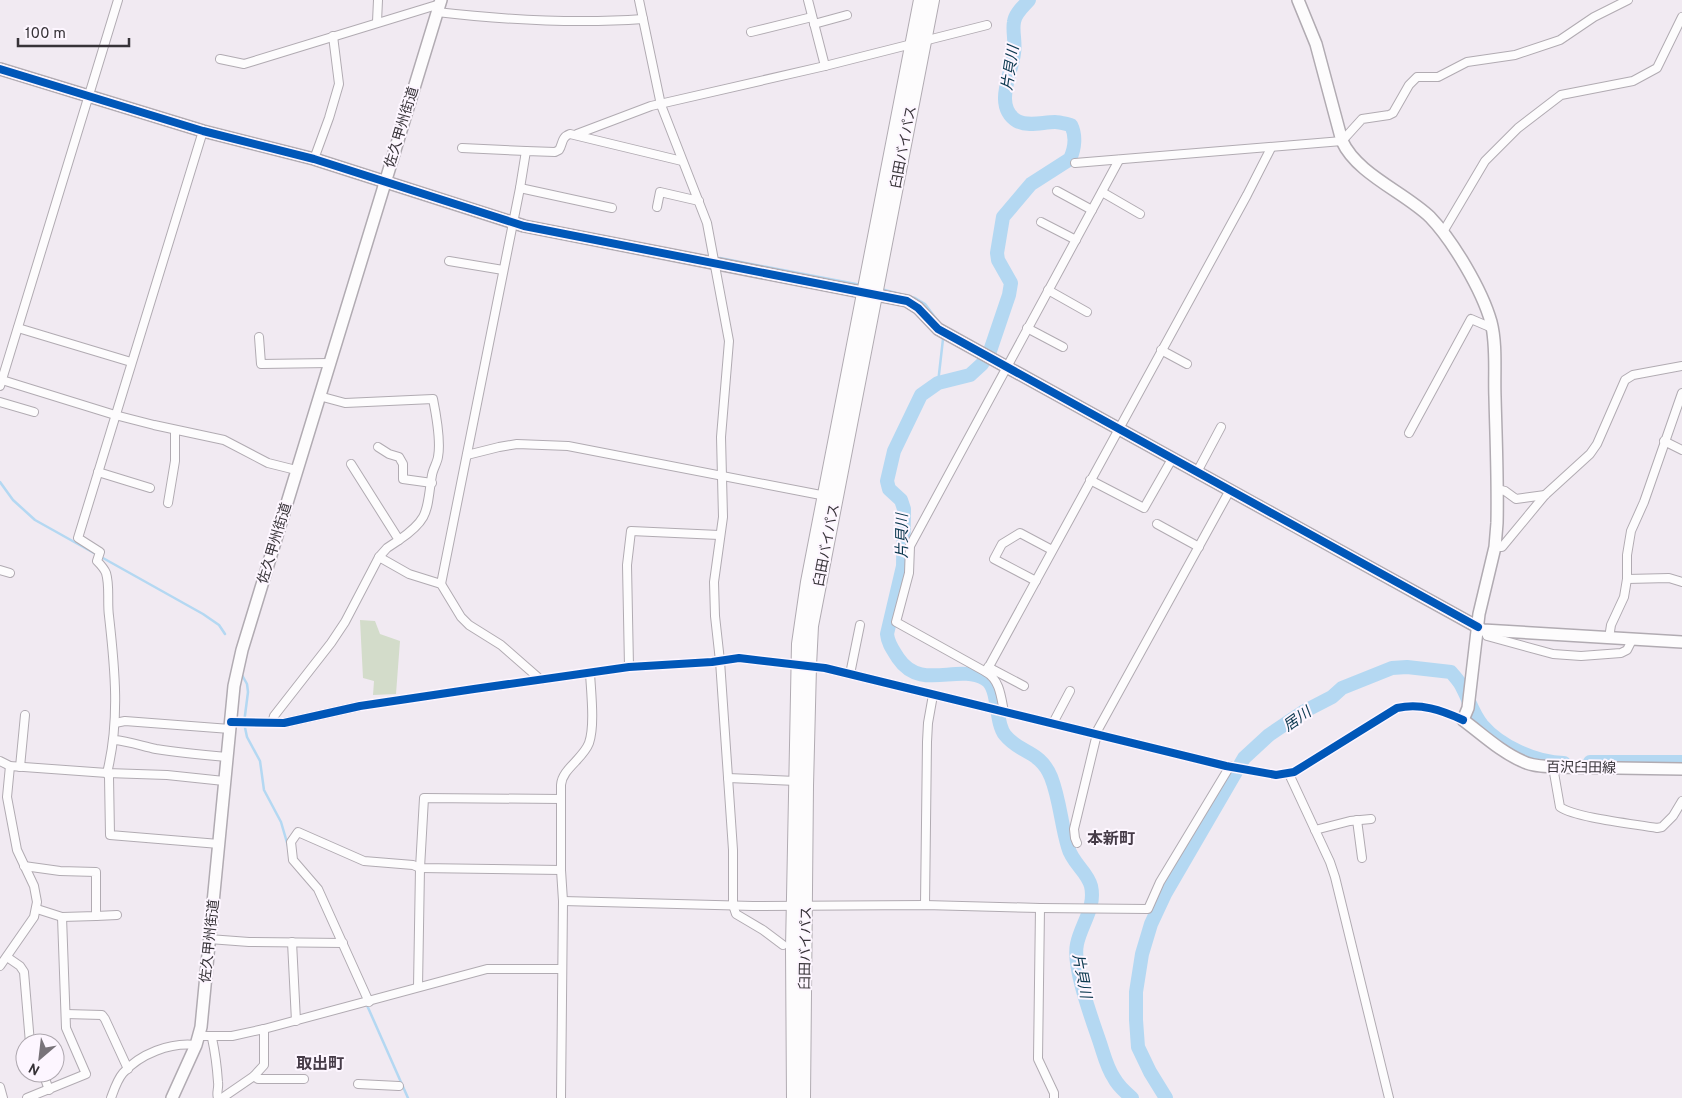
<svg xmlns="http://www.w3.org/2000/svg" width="1682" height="1098" font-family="Overpass,'Noto Sans JP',sans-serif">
	<rect width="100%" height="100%" fill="#f1eaf2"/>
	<!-- green -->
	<path fill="#d3dcca" d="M 360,620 L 375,621 L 380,634 L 400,641 L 396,694 L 373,695 L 374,681 L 363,678 Z"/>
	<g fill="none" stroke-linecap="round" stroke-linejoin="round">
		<!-- stream -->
		<g stroke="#b4d8f2" stroke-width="2.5">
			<path d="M 720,258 L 861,285"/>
			<path d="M 881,289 L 915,298 L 925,304 L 937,320"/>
			<path d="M 938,383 L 943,339 L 941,335"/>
			<path d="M 0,482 L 13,500 L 35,520 L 203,614 L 219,625 L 225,634"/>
			<path d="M 242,675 L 247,684 L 248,692 L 244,723 L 247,737 L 260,761 L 264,790 L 281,822 L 288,846"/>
			<path d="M 292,863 L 301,874"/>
			<path d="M 366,1003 L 408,1098"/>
		</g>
		<!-- river -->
		<g stroke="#b4d8f2" stroke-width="14">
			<path d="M 1029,0 C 1024,6 1015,13 1014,22 C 1012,31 1016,43 1014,53 C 1012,73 993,106 1017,121 C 1028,127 1043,122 1055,122 C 1060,122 1066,124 1071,125 C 1076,135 1075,148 1070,159 L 1031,184 L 1003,217 L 997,253 L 998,260 L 1011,283 L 1009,295 L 990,351 L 982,364 L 970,375 L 938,383 L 921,395 L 894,451 L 887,481 L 889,489 L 901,500 L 904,509 L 903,566 L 887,634 C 888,644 893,650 898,658 C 921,692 957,663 985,679 C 1000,687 994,721 1005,735 C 1020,754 1040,750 1051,777 C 1060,800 1061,824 1068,847 C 1072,863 1087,871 1091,886 C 1096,908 1081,924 1077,944 C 1072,967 1092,1019 1100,1043 C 1104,1055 1107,1068 1114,1078 C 1118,1086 1125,1092 1132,1098"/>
			<path d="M 1590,762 L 1682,762"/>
			<path d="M 1166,1098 L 1150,1072 L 1138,1047 L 1136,1020 L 1136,992 L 1142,954 L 1151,924 L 1165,894 L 1244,758 L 1269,735 L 1303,712 L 1332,697 L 1342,688 L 1392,668 L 1407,667 L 1451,672 C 1455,677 1460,682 1462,687 C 1469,700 1473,714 1482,725 C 1500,746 1536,763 1564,763"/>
		</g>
		<!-- street casing -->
		<g stroke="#b1abb2" stroke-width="10">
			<g id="street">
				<path d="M 639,0 L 661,105 L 707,223 L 729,341 L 721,437 L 723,517 L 714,582 L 715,616 L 720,661 L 733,850 L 733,905 L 736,914 L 763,930 L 783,945"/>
				<path d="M 808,0 L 825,66"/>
				<path d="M 437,12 C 506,20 574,24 643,19"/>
				<path d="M 377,22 L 378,0"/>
				<path d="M 814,24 L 847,15"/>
				<path d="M 751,32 L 812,17"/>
				<path d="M 220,59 L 244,64 L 254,61 L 440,4"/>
				<path d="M 203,131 L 78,538 L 100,552 L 97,561 C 100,564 104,568 106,573 C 110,586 107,602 109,616 C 115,669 120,721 107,773 L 109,777 L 110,835 L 219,844"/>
				<path d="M 577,134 L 651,106 L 825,66 L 987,25"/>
				<path d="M 462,148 L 526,151"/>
				<path d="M 314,159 L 329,118 L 339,84 L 333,36"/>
				<path d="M 1075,163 L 1342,141 L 1362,119 L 1389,115 L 1393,113 L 1409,85 L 1417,77 L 1438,77 L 1467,62 L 1515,55 L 1560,40 L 1594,17 L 1628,0"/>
				<path d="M 520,188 L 612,208"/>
				<path d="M 1057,191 L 1092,210"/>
				<path d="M 1102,192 L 1140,214"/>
				<path d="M 657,207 L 660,192 L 699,201"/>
				<path d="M 1041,222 L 1076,240"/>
				<path d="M 1443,232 L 1485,161 L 1518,128 L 1561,95 L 1633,81 L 1657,68 L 1682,17"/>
				<path d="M 449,261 L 503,270"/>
				<path d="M 1048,290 L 1087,312"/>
				<path d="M 18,328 L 131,362"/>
				<path d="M 1027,328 L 1063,347"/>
				<path d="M 259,337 L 261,364 L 329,363"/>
				<path d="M 1161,350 L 1187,364"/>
				<path d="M 2,380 L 115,415 L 154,425 L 224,440 L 268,463 L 296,470"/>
				<path d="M 0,386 L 118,0"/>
				<path d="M 319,396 L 345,403 L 433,399 C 436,414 441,442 438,457 C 437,463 433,469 432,475 C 426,510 431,518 399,540"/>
				<path d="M 0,402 L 34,412"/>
				<path d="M 1409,433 L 1471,319 L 1492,328"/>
				<path d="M 1664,441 L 1682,450"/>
				<path d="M 378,447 L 389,454 L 399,457 L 403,464 L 403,479 L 432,483"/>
				<path d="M 467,455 L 499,447 L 517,444 L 568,446 L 826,496"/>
				<path d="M 351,464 L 399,540 L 387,548 L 379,557"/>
				<path d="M 98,472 L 150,488"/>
				<path d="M 1197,472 L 1221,427"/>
				<path d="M 1090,480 L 1144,508 L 1172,459"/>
				<path d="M 1497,489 L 1505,491 L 1516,499 L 1545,495"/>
				<path d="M 168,503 L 175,461 L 175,430"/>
				<path d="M 1157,524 L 1199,547"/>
				<path d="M 1495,547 L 1502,547 L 1545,495 L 1590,454 L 1597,444 L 1625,380 L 1633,375 L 1682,366"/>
				<path d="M 0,570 L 10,573"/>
				<path d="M 1627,579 L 1669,578 L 1682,582"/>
				<path d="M 1036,581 L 994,559 L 1002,544 L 1020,533 L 1052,550"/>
				<path d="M 441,584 L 520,188 L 526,151 L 555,152 L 559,150 C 563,144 561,137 570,134 L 682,161"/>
				<path d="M 1485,630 L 1487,636 L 1553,654 L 1581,656 L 1621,653 L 1627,650 L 1632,640"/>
				<path d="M 1609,638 L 1611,625 L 1624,597 L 1627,579 L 1627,555 L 1631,531 L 1644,502 L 1682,393"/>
				<path d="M 629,667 L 627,565 L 631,531 L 719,535"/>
				<path d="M 988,667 L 1024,686"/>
				<path d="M 986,672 L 896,622 L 909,573 L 910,546 L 1119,160"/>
				<path d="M 850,674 L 860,625"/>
				<path d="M 1004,712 C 1001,697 1000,680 986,672 L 1247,195 L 1271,148"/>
				<path d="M 231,722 L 284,723 L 360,706 L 474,689 L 629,667 L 712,662 L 739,658 L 825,668 L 1226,766 L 1276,775 L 1294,772 L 1397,708 C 1421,703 1441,710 1463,720"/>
				<path d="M 115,723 L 125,721 L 230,729"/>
				<path d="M 272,723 L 274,716 L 331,643 L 345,622 L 379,557 L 409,574 L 441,584 L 461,617 L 469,625 L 501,645 L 541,680"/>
				<path d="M 1053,723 L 1070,691"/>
				<path d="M 114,740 C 128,741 142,746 156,749 C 180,753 203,755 227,757"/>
				<path d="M 0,761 L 10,766 L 107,773 L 167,775 L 224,781"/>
				<path d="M 20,767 L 25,715"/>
				<path d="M 1553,767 L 1560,807 C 1576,818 1635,824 1657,828 L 1662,827 L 1673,816 L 1682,801"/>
				<path d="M 1289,774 L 1330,862 L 1335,877 L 1389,1098"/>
				<path d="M 728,778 L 796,781"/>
				<path d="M 1357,820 L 1362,858"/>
				<path d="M 1315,830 L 1350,821 L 1371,819"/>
				<path d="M 1077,843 L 1075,838 L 1074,829 L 1096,738 L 1096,733 L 1230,490"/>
				<path d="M 24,866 L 60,871 L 96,872 L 96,916 L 62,917 L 37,909"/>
				<path d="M 563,901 L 753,906 L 925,905 L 1040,908 L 1148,909 L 1160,882 L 1230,766"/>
				<path d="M 925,905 L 927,742 L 928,723 L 933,695"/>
				<path d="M 1040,908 L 1038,1059 L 1054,1093 L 1054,1098"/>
				<path d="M 96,916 L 117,915"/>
				<path d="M 209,939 L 249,942 L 343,943"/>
				<path d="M 292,942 L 296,1021"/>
				<path d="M 7,957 L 20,966 L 24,972 L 30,1043"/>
				<path d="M 0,966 L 34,917 L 37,902 L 34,886 L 17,850 L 7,797 L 10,766"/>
				<path d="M 418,987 L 420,868 L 424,798 L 561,799"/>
				<path d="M 369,1002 L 318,889 L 293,860 L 291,842 L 298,832 L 364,861 L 413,865 L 420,868 L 561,870"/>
				<path d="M 66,1014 L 102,1015 L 105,1019 L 128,1069"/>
				<path d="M 199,1036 L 232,1036 L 264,1029 L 487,969 L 561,969"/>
				<path d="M 212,1038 C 215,1052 217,1067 218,1082 C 219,1088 216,1093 218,1098"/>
				<path d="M 43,1073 L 49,1090"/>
				<path d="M 254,1076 L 258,1079 L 304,1079"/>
				<path d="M 358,1084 L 399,1086"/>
				<path d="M 0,1087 L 3,1098"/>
				<path d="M 27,1098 L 86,1074 L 66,1028 L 62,917"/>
				<path d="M 111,1098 C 114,1090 117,1080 123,1073 C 140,1054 170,1042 196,1045"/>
				<path d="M 222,1098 L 254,1076 L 264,1065 L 264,1029"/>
				<path d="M 561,1098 L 563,901 L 561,870 L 561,785 C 562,769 583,759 589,743 C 595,726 591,692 590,673"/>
			</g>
		</g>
		<!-- secondary casing -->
		<g stroke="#b1abb2" stroke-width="14">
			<g id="secondary">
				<path d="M 1298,0 L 1316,44 L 1342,141 C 1357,174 1404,192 1430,217 C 1453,241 1482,290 1491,322 C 1497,345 1494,373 1495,397 C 1496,439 1498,481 1497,523 L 1495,547 L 1479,614 L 1468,708 L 1463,720 C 1482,734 1501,752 1522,761 C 1531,766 1542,766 1553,767 L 1682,769"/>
				<path d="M 0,69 L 203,131 L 314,159 L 524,226 L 907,301 L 918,308 L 938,329 L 1483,630 L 1682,642"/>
				<path d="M 172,1098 L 196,1045 L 201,1027 L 234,686 L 242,650 L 441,0"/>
			</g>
		</g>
		<!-- highway casing -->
		<g stroke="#b1abb2" stroke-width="16">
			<g id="highway">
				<path d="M 794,1098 L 793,948 L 799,644 L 808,582 L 921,0"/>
				<path d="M 803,1098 L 806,786 L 809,666 L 811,626 L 932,0"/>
			</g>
		</g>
		<!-- street -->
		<use href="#street" stroke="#fdfcfd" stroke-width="8"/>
		<!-- secondary -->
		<use href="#secondary" stroke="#fdfcfd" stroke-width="11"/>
		<!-- highway -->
		<use href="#highway" stroke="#fdfcfd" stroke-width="14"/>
		<!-- cycleway casing -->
		<g stroke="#fdf6ff" stroke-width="11">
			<g id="cycleway">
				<path d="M 0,69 L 203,131 L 314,159 L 524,226 L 907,301 L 918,308 L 938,329 L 1478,627"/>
				<path d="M 231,722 L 284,723 L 360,706 L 474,689 L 629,667 L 712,662 L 739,658 L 825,668 L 1226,766 L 1276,775 L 1294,772 L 1397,708 C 1421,703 1441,710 1463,720"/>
			</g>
		</g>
		<!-- cycleway -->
		<use href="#cycleway" stroke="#0057b8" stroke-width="8"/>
	</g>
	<g text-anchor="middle" stroke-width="4" stroke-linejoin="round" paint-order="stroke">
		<!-- street labels -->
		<g font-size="14" fill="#373338" stroke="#fdf6ff">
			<text transform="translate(401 127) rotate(-73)" y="5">佐久甲州街道</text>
			<text transform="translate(903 147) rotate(-79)" y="5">臼田バイパス</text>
			<text transform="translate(274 543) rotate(-73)" y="5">佐久甲州街道</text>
			<text transform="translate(826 545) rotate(-79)" y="5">臼田バイパス</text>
			<text transform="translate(1581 767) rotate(1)" y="5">百沢臼田線</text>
			<text transform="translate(209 941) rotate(-84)" y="5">佐久甲州街道</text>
			<text transform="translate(805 948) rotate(-89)" y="5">臼田バイパス</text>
		</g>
		<!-- water labels -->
		<g font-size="15" font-style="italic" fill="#0b384f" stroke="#fdf6ff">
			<text transform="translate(1010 68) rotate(-81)" y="5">片貝川</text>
			<text transform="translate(902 536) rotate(-90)" y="5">片貝川</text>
			<text transform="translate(1297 719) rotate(-35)" y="5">居川</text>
			<text transform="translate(1082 976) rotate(79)" y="5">片貝川</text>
		</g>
		<!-- quarter labels -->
		<g font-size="16" font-weight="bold" fill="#453b47" stroke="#fdf6ff">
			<text x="1111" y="844">本新町</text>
			<text x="320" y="1069">取出町</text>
		</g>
	</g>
	<!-- north arrow -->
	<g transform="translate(40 1058) rotate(208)"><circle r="24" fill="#fdf6ff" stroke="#aea8af"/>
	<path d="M0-4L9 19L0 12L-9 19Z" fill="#787379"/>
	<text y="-8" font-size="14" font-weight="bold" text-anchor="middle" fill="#373338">N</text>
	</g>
	<!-- scale -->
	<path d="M18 38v8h111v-8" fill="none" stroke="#373338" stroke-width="2.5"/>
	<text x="25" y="38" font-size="15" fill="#373338" stroke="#fdf6ff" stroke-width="4" paint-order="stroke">100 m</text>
</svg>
